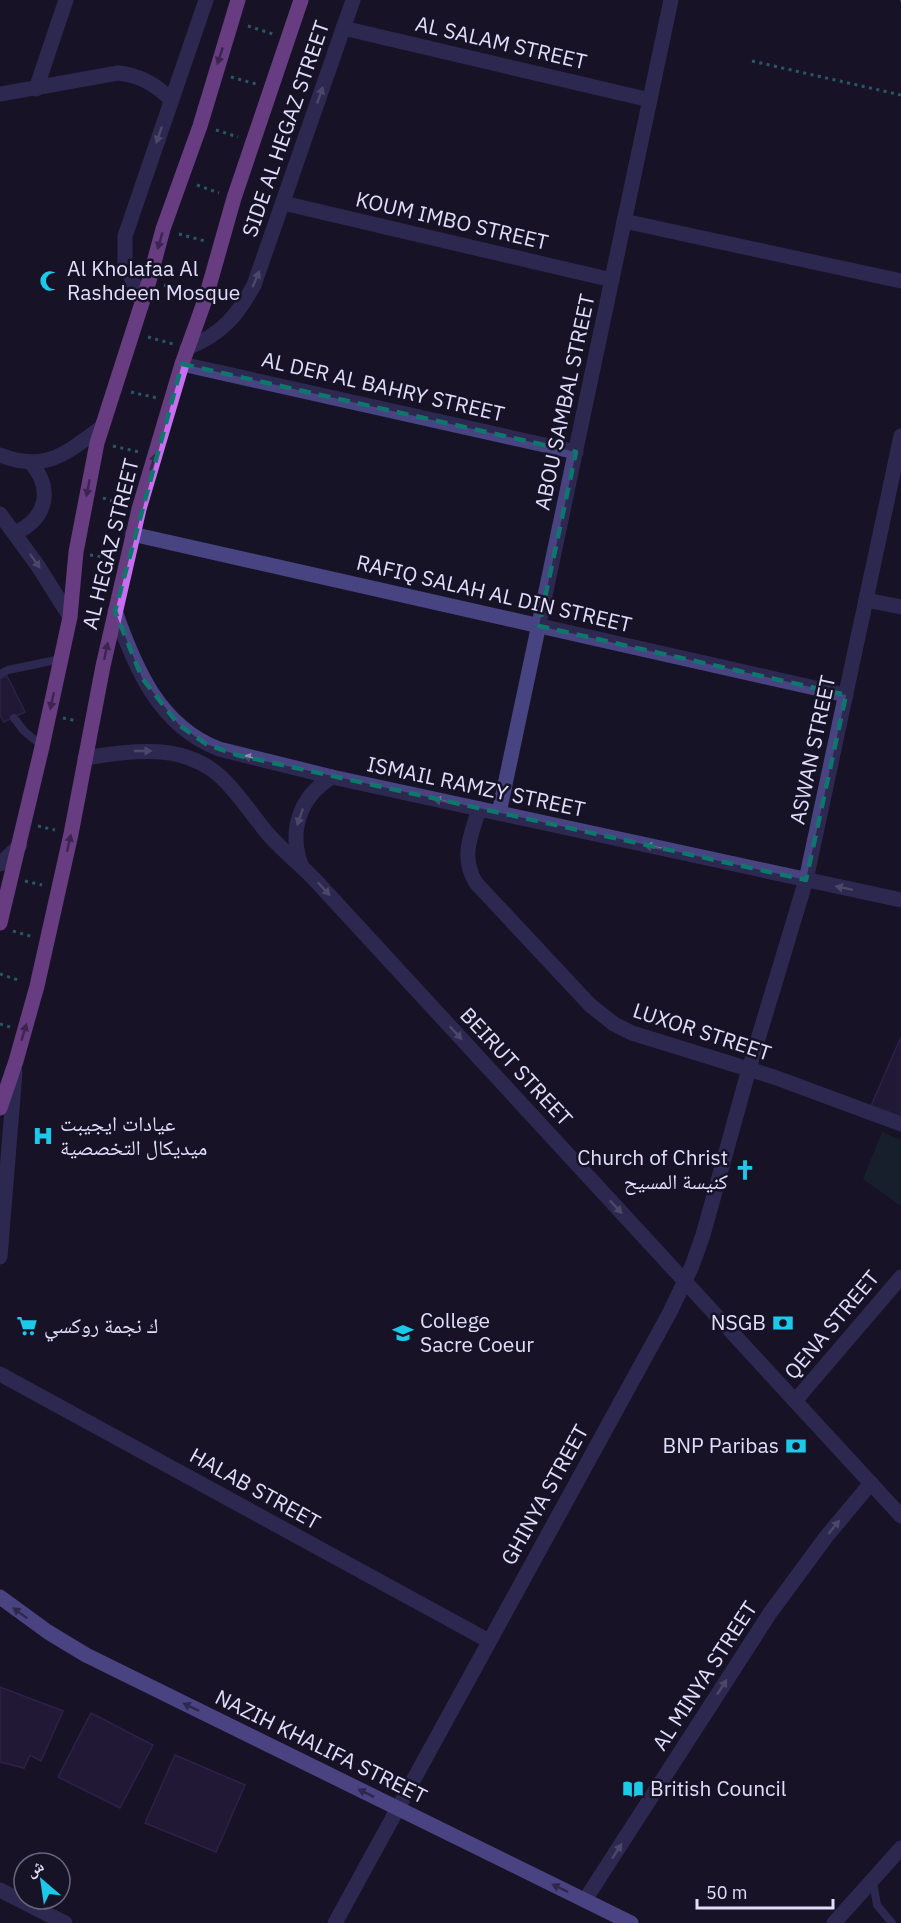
<svg xmlns="http://www.w3.org/2000/svg" width="901" height="1923" font-family="'IBM Plex Sans','Noto Naskh Arabic',sans-serif">
	<rect width="100%" height="100%" fill="#171327"/>
	<!-- green -->
	<path fill="#163031" d="M 882,1132 L 901,1140 L 901,1206 L 863,1179 Z"/>
	<!-- building -->
	<g fill="#2a2146" stroke="#443570" stroke-width="1.5">
		<path d="M 7,676 L 25,712 L 4,722 L 0,715 L 0,679 Z"/>
		<path d="M 900,1039 L 901,1040 L 901,1119 L 871,1106 Z"/>
		<path d="M 0,1687 L 63,1711 L 41,1761 L 30,1755 L 24,1768 L 0,1762 Z"/>
		<path d="M 91,1713 L 153,1745 L 120,1808 L 58,1777 Z"/>
		<path d="M 175,1755 L 245,1785 L 216,1852 L 145,1823 Z"/>
	</g>
	<g fill="none" stroke-linecap="round" stroke-linejoin="round">
		<!-- path -->
		<g stroke="#3dafae" stroke-width="3" stroke-dasharray="3 4.5" stroke-linecap="butt">
			<path d="M 900,0 L 901,0"/>
			<path d="M 248,26 L 273,34"/>
			<path d="M 752,61 L 901,95"/>
			<path d="M 231,77 L 256,84"/>
			<path d="M 216,130 L 238,137"/>
			<path d="M 197,185 L 219,193"/>
			<path d="M 179,234 L 205,241"/>
			<path d="M 164,285 L 192,293"/>
			<path d="M 148,337 L 173,344"/>
			<path d="M 131,392 L 157,398"/>
			<path d="M 113,446 L 139,452"/>
			<path d="M 103,498 L 125,505"/>
			<path d="M 90,555 L 110,558"/>
			<path d="M 63,718 L 77,721"/>
			<path d="M 38,826 L 55,830"/>
			<path d="M 25,881 L 42,885"/>
			<path d="M 13,931 L 33,937"/>
			<path d="M 0,974 L 21,981"/>
			<path d="M 0,1024 L 10,1027"/>
		</g>
		<!-- service -->
		<g stroke="#484381" stroke-width="8">
			<path d="M 0,674 L 8,670 L 61,659"/>
			<path d="M 14,718 L 24,731 L 42,746"/>
			<path d="M 873,1882 L 877,1905 L 892,1923"/>
		</g>
		<!-- minor -->
		<g stroke="#484381" stroke-width="15">
			<path d="M 343,28 L 650,100"/>
			<path d="M 36,89 L 66,0"/>
			<path d="M 0,94 L 118,73 C 140,75 156,84 171,100"/>
			<path d="M 283,203 L 612,280"/>
			<path d="M 624,221 L 901,281"/>
			<path d="M 142,303 L 125,263 L 125,236 L 206,0"/>
			<path d="M 187,348 C 221,335 237,316 254,285 L 353,0"/>
			<path d="M 182,364 L 576,452"/>
			<path d="M 0,455 C 45,473 67,453 102,427"/>
			<path d="M 0,514 L 38,566 L 70,617"/>
			<path d="M 15,533 C 46,519 54,490 31,463"/>
			<path d="M 132,534 L 846,695"/>
			<path d="M 866,600 L 901,607"/>
			<path d="M 479,809 C 471,836 460,856 476,883 L 590,1005 L 614,1024 L 632,1033 L 774,1077 L 901,1124"/>
			<path d="M 499,813 L 671,0"/>
			<path d="M 0,864 L 20,845"/>
			<path d="M 0,1374 L 489,1641"/>
			<path d="M 795,1401 L 901,1277"/>
			<path d="M 0,1890 L 65,1923"/>
			<path d="M 585,1900 L 770,1613 L 826,1537 L 871,1483"/>
			<path d="M 335,1923 L 670,1312 L 692,1266 L 703,1235 L 749,1069 L 806,880 L 901,436"/>
		</g>
		<!-- tertiary -->
		<g stroke="#484381" stroke-width="15">
			<path d="M 115,611 C 135,668 159,726 219,749 L 332,777 L 901,900"/>
			<path d="M 85,758 C 131,751 183,742 221,777 C 239,794 252,815 268,834 C 283,851 301,865 317,882 L 901,1516"/>
			<path d="M 302,867 C 288,832 299,797 332,777"/>
			<path d="M 0,1257 L 15,1072"/>
			<path d="M 834,1923 L 901,1848"/>
		</g>
		<!-- secondary -->
		<path stroke="#867ef2" stroke-width="15" d="M 0,1597 L 48,1632 L 86,1655 L 631,1923"/>
		<!-- primary -->
		<g stroke="#c76ff0" stroke-width="15">
			<path d="M 0,923 L 42,747 L 70,617 L 76,552 L 97,443 L 149,281 L 163,229 L 200,126 L 238,0"/>
			<path d="M 0,1108 L 16,1061 L 37,986 L 71,834 L 103,666 L 139,509 L 182,364 L 206,297 L 234,198 L 301,0"/>
		</g>
	</g>
	<!-- one-way arrows -->
	<defs><path id="oneway-solid" d="M-6-.8H1V-3.2L6.5 0L1 3.2V.8H-6Z" transform="scale(1.5)"/></defs>
	<g fill="#663c81">
		<use href="#oneway-solid" transform="translate(220 56) rotate(108)"/>
		<use href="#oneway-solid" transform="translate(160 241) rotate(106)"/>
		<use href="#oneway-solid" transform="translate(153 462) rotate(-73)"/>
		<use href="#oneway-solid" transform="translate(88 488) rotate(101)"/>
		<use href="#oneway-solid" transform="translate(106 651) rotate(-78)"/>
		<use href="#oneway-solid" transform="translate(52 701) rotate(102)"/>
		<use href="#oneway-solid" transform="translate(69 843) rotate(-77)"/>
		<use href="#oneway-solid" transform="translate(24 1032) rotate(-73)"/>
	</g>
	<g fill="#8d88b8">
		<use href="#oneway-solid" transform="translate(320 95) rotate(-71)"/>
		<use href="#oneway-solid" transform="translate(159 135) rotate(109)"/>
		<use href="#oneway-solid" transform="translate(256 279) rotate(-67)"/>
		<use href="#oneway-solid" transform="translate(35 561) rotate(55)"/>
		<use href="#oneway-solid" transform="translate(143 751)"/>
		<use href="#oneway-solid" transform="translate(252 758) rotate(-167)"/>
		<use href="#oneway-solid" transform="translate(442 801) rotate(-168)"/>
		<use href="#oneway-solid" transform="translate(300 817) rotate(109)"/>
		<use href="#oneway-solid" transform="translate(653 847) rotate(-168)"/>
		<use href="#oneway-solid" transform="translate(844 888) rotate(-168)"/>
		<use href="#oneway-solid" transform="translate(324 889) rotate(47)"/>
		<use href="#oneway-solid" transform="translate(456 1033) rotate(47)"/>
		<use href="#oneway-solid" transform="translate(616 1207) rotate(47)"/>
		<use href="#oneway-solid" transform="translate(834 1527) rotate(-51)"/>
		<use href="#oneway-solid" transform="translate(722 1687) rotate(-57)"/>
		<use href="#oneway-solid" transform="translate(617 1851) rotate(-57)"/>
	</g>
	<g fill="#494382">
		<use href="#oneway-solid" transform="translate(20 1613) rotate(-144)"/>
		<use href="#oneway-solid" transform="translate(191 1707) rotate(-154)"/>
		<use href="#oneway-solid" transform="translate(366 1793) rotate(-154)"/>
		<use href="#oneway-solid" transform="translate(560 1888) rotate(-154)"/>
	</g>
	<!-- marked area -->
	<path d="M0 0H901V1923H0ZM 182,364 L 576,452 L 539,626 L 846,695 L 806,880 L 237,755 L 206,744 L 179,725 L 142,678 L 115,611 Z" fill="#171327" fill-opacity=".55" fill-rule="evenodd"/>
	<path fill="none" stroke="#0f766e" stroke-width="4.5" stroke-dasharray="12 8" stroke-linejoin="round" d="M 182,364 L 576,452 L 539,626 L 846,695 L 806,880 L 237,755 L 206,744 L 179,725 L 142,678 L 115,611 Z"/>
	<!-- icons -->
	<defs>
		<g id="mosque-bare" transform="scale(1.62)"><path d="M3.5-4.9A6 6 0 1 0 3.5 4.9A5 5 0 1 1 3.5-4.9Z" fill="#1dc9e8" stroke="#171327" stroke-width="2.5" paint-order="stroke"/></g>
		<g id="hospital-bare" transform="scale(1.62)"><path d="M-5-5h3v3.5h4V-5h3V5h-3V1.5h-4V5h-3Z" fill="#1dc9e8" stroke="#171327" stroke-width="2.5" paint-order="stroke"/></g>
		<g id="church-bare" transform="scale(1.62)"><path d="M-1.2-6h2.4v3.5h3.3v2.4h-3.3V6h-2.4V-.1h-3.3v-2.4h3.3Z" fill="#1dc9e8" stroke="#171327" stroke-width="2.5" paint-order="stroke"/></g>
		<g id="bank-bare" transform="scale(1.62)"><path d="M-6-4H6V4H-6ZM0-2.3a2.3 2.3 0 1 0 0 4.6a2.3 2.3 0 1 0 0-4.6Z" fill="#1dc9e8" stroke="#171327" stroke-width="2.5" paint-order="stroke"/></g>
		<g id="supermarket-bare" transform="scale(1.62)"><path d="M-6-5.5h2.5l.6 2H6L4.5 2H-2.5L-4.4-4H-6ZM-1.5 3.2a1.3 1.3 0 1 0 .1 0ZM3 3.2a1.3 1.3 0 1 0 .1 0Z" fill="#1dc9e8" stroke="#171327" stroke-width="2.5" paint-order="stroke"/></g>
		<g id="school-bare" transform="scale(1.62)"><path d="M0-5L7-2L0 1L-7-2ZM-4 1L0 2.5L4 1V4Q0 6-4 4Z" fill="#1dc9e8" stroke="#171327" stroke-width="2.5" paint-order="stroke"/></g>
		<g id="library-bare" transform="scale(1.62)"><path d="M-6-4Q-3-5.5-.7-3.5V5Q-3 3-6 4ZM6-4Q3-5.5 .7-3.5V5Q3 3 6 4Z" fill="#1dc9e8" stroke="#171327" stroke-width="2.5" paint-order="stroke"/></g>
	</defs>
	<g fill-rule="evenodd">
		<use href="#mosque-bare" x="50" y="281"/>
		<use href="#hospital-bare" x="43" y="1136"/>
		<use href="#church-bare" x="745" y="1170"/>
		<use href="#bank-bare" x="783" y="1323"/>
		<use href="#supermarket-bare" x="27" y="1326"/>
		<use href="#school-bare" x="403" y="1333"/>
		<use href="#bank-bare" x="796" y="1446"/>
		<use href="#library-bare" x="633" y="1789"/>
	</g>
	<g text-anchor="middle" stroke-width="5" stroke-linejoin="round" paint-order="stroke">
		<!-- street labels -->
		<g font-size="21" fill="#e2ddfb" stroke="#171327">
			<text transform="translate(501 43) rotate(13)" y="7">AL SALAM STREET</text>
			<text transform="translate(286 129) rotate(-71)" y="7">SIDE AL HEGAZ STREET</text>
			<text transform="translate(452 221) rotate(13)" y="7">KOUM IMBO STREET</text>
			<text transform="translate(383 387) rotate(13)" y="7">AL DER AL BAHRY STREET</text>
			<text transform="translate(565 402) rotate(-78)" y="7">ABOU SAMBAL STREET</text>
			<text transform="translate(111 544) rotate(-76)" y="7">AL HEGAZ STREET</text>
			<text transform="translate(494 594) rotate(13)" y="7">RAFIQ SALAH AL DIN STREET</text>
			<text transform="translate(813 750) rotate(-78)" y="7">ASWAN STREET</text>
			<text transform="translate(476 787) rotate(12)" y="7">ISMAIL RAMZY STREET</text>
			<text transform="translate(702 1032) rotate(18)" y="7">LUXOR STREET</text>
			<text transform="translate(516 1067) rotate(47)" y="7">BEIRUT STREET</text>
			<text transform="translate(832 1325) rotate(-50)" y="7">QENA STREET</text>
			<text transform="translate(255 1489) rotate(29)" y="7">HALAB STREET</text>
			<text transform="translate(545 1495) rotate(-61)" y="7">GHINYA STREET</text>
			<text transform="translate(705 1676) rotate(-57)" y="7">AL MINYA STREET</text>
			<text transform="translate(321 1747) rotate(26)" y="7">NAZIH KHALIFA STREET</text>
		</g>
		<!-- poi labels -->
		<g font-size="21" fill="#e2ddfb" stroke="#171327" text-anchor="start">
			<text x="67" y="276">Al Kholafaa Al<tspan x="67" dy="24">Rashdeen Mosque</tspan></text>
			<text x="60" y="1131">عيادات ايجيبت<tspan x="60" dy="24">ميديكال التخصصية</tspan></text>
			<text x="728" y="1165" text-anchor="end">Church of Christ<tspan x="728" dy="24">كنيسة المسيح</tspan></text>
			<text x="420" y="1328">College<tspan x="420" dy="24">Sacre Coeur</tspan></text>
			<text x="766" y="1330" text-anchor="end">NSGB</text>
			<text x="44" y="1333">ك نجمة روكسي</text>
			<text x="779" y="1453" text-anchor="end">BNP Paribas</text>
			<text x="650" y="1796">British Council</text>
		</g>
	</g>
	<!-- north arrow -->
	<g transform="translate(42 1881) rotate(331)"><circle r="28" fill="#171327" stroke="#68647c" stroke-width="1.5"/>
	<path d="M0-4.5L10 22L0 15L-10 22Z" fill="#1dc9e8"/>
	<text y="-9" font-size="16" font-weight="bold" text-anchor="middle" fill="#e2ddfb">ش</text>
	</g>
	<!-- scale -->
	<path d="M697 1899v9h136v-9" fill="none" stroke="#e2ddfb" stroke-width="3"/>
	<text x="706" y="1899" font-size="18" fill="#e2ddfb" stroke="#171327" stroke-width="4.5" paint-order="stroke">50 m</text>
</svg>
